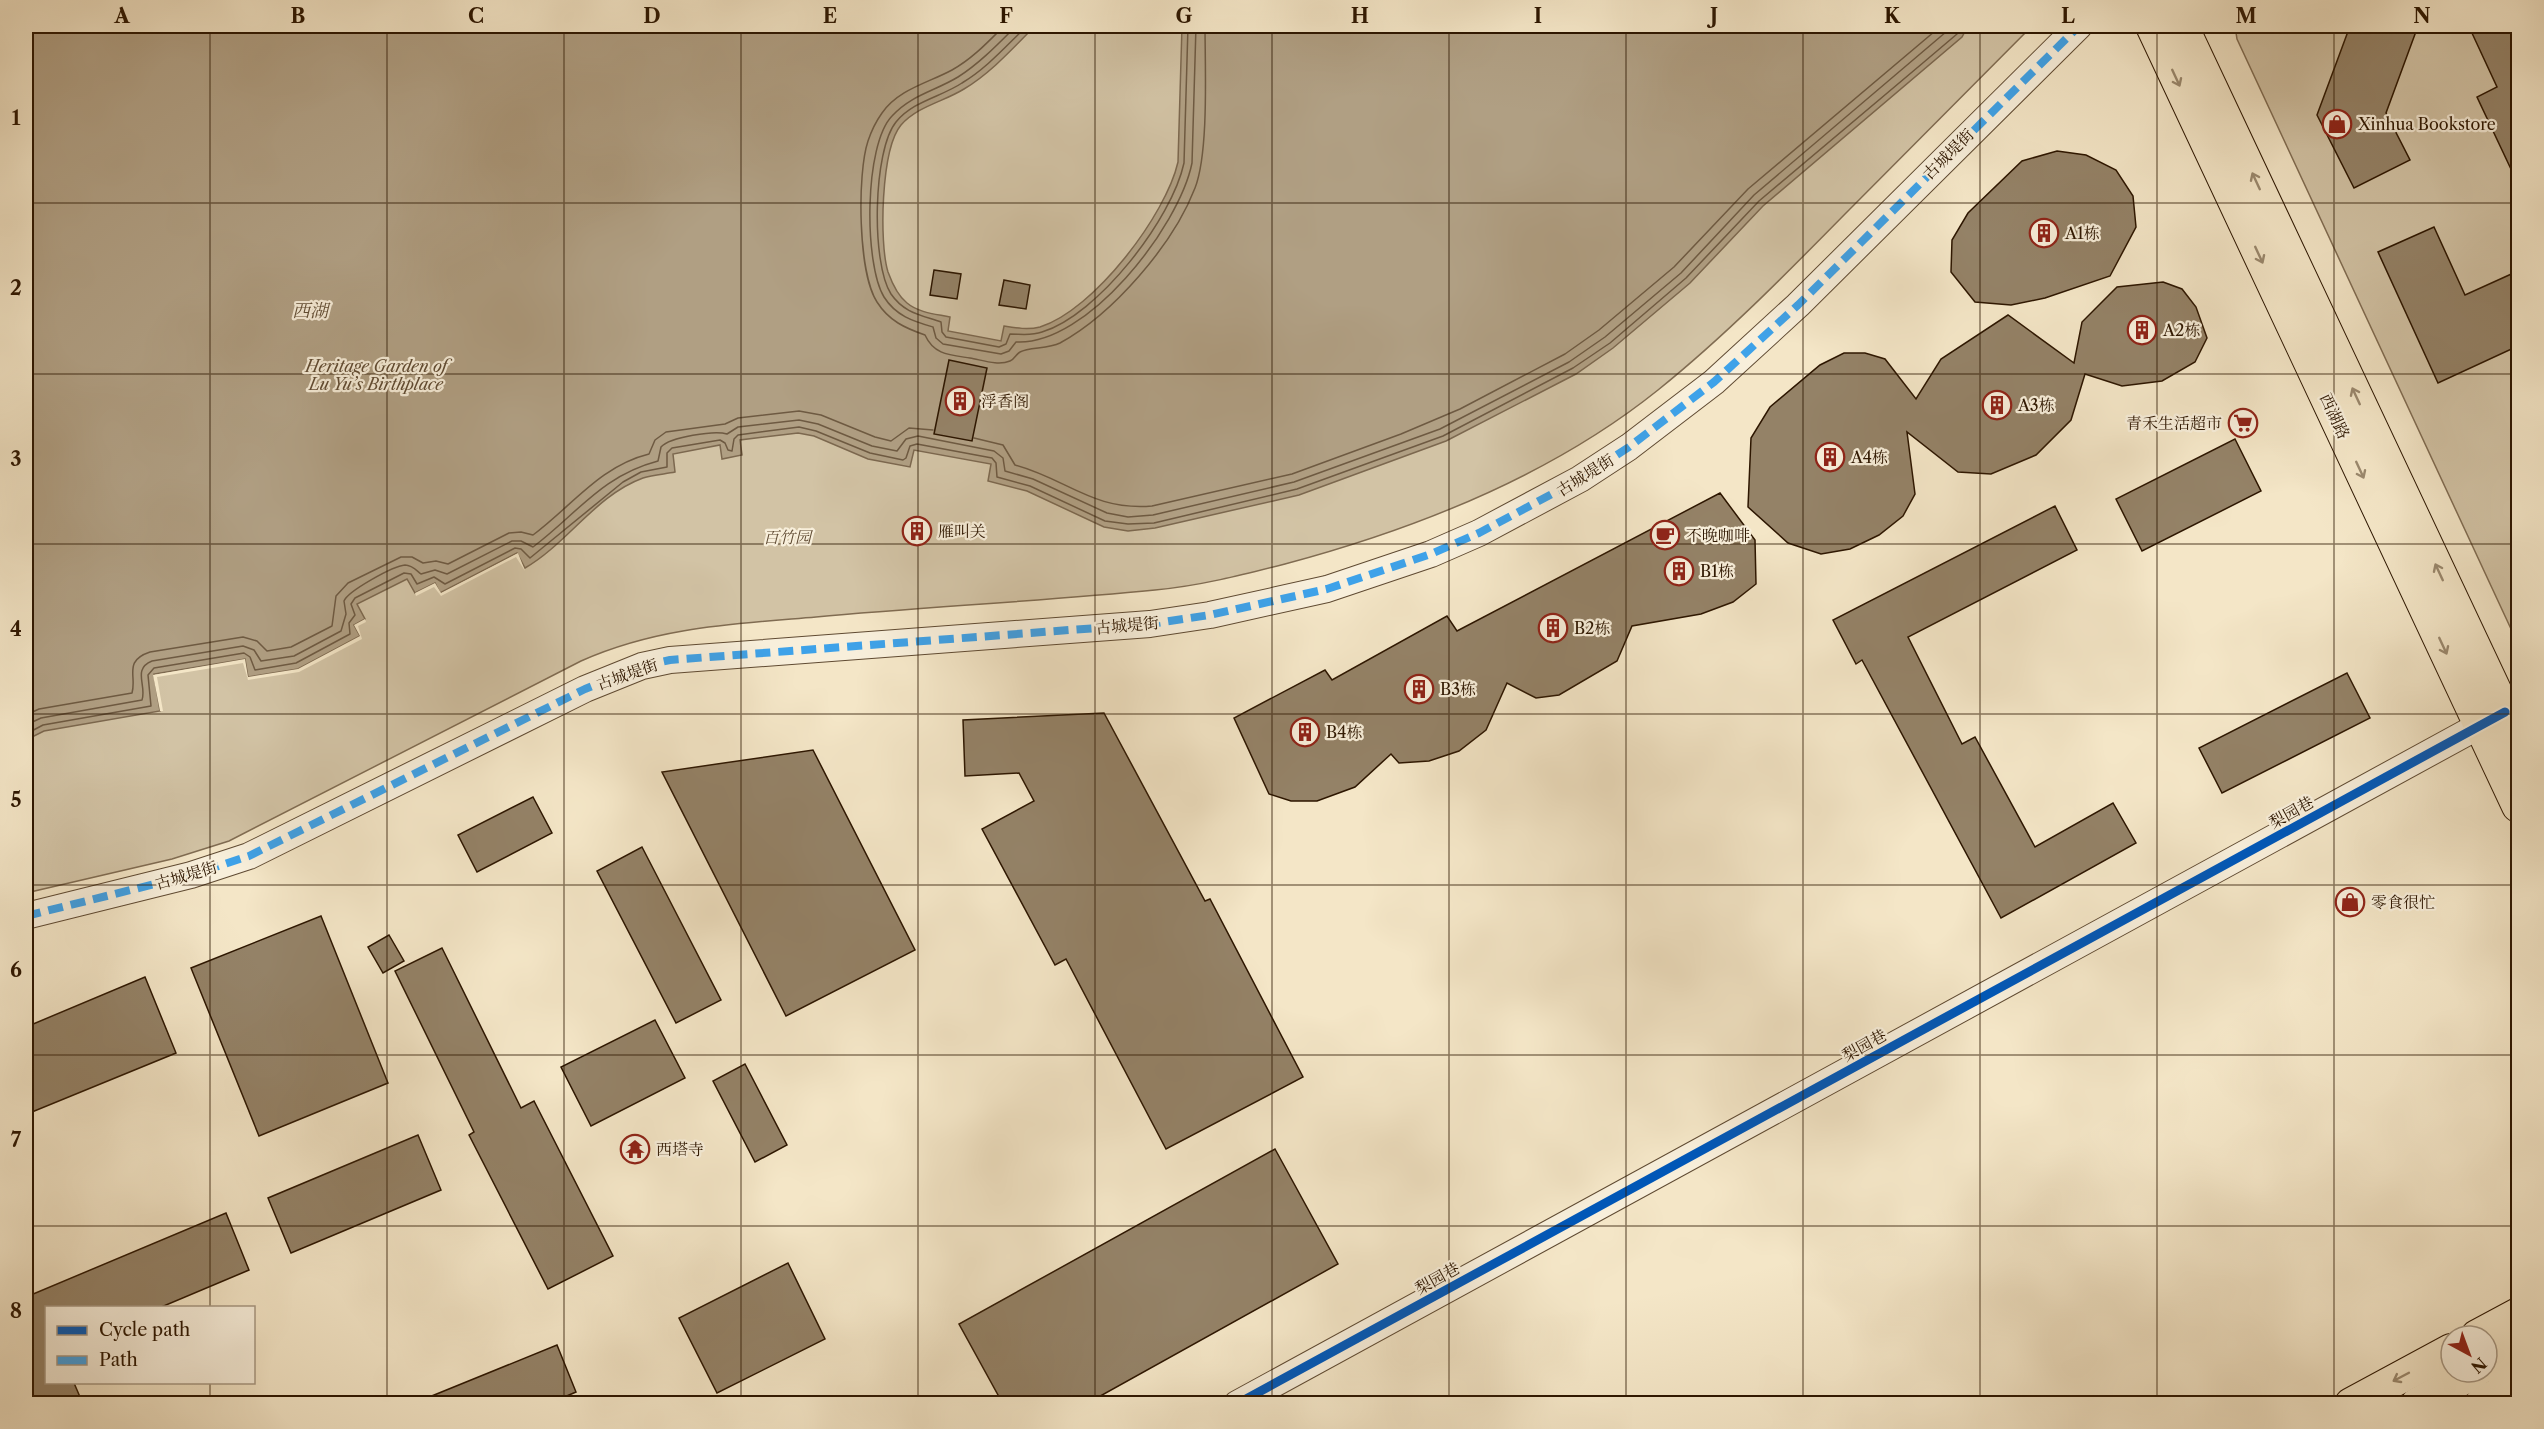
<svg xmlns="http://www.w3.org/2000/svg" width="2544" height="1429" font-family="'Libre Caslon Text','Noto Serif SC',serif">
	<rect width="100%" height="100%" fill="#f4e6c7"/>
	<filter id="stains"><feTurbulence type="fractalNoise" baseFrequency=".00333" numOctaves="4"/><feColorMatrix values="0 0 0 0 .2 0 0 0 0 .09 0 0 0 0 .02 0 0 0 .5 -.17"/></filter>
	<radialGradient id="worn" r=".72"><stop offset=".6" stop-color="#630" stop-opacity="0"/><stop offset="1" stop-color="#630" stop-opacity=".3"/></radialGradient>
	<!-- green -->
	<g fill="#d2c3a5" stroke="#806c52" stroke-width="1.5">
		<path d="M 26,26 L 2032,26 C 1970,88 1908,151 1845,214 C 1785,275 1725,336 1658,390 C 1551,476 1416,529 1285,564 C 1242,575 1199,586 1155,590 C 1042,601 928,607 816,617 C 733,624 657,627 581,661 L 229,841 L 172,859 L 26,893 Z"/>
		<path d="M 2235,26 L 2518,26 L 2518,644 L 2237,39 Z"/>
	</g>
	<!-- water -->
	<path fill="#b09f83" stroke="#7c684f" stroke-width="1.5" d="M 26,26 L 1035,26 C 1013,48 991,73 964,89 C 943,102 918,106 901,125 C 881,149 879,243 888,272 C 892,283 898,296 907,303 C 919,313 936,314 950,317 L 948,331 L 1001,341 L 1004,326 C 1016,328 1028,330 1040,327 C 1094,310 1166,215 1178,162 L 1182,26 L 1968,26 L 1962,37 L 1763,206 L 1690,283 L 1613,348 L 1576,374 L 1446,441 L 1299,495 L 1155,528 L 1128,531 L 1104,527 L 1027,491 L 988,481 L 991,464 L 914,450 L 910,467 L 868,459 L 814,436 L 798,433 L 740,440 L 742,455 L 722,459 L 720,445 L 673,454 L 675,472 C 665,474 653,475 643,478 C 596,495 567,544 525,568 L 517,553 L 440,593 L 435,583 L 415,593 L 407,579 L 357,604 L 365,619 L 354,625 L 360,636 L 298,669 L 248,677 L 245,659 L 154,674 L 160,711 L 44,731 L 26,740 Z"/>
	<!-- pier -->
	<g fill="#f4e6c7">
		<path d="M 518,553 L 525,571 L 516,557 L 441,596 L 434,587 L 416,596 L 415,593 L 435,583 L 441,593 Z"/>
		<path d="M 365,619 L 366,622 L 358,626 L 362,639 L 299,672 L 248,680 L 243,663 L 157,677 L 163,711 L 160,711 L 153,675 L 245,659 L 248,677 L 298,669 L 360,636 L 354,625 Z"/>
	</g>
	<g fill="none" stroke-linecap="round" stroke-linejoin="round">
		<!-- shore -->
		<g stroke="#6e5a42" stroke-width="1.5">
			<path d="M 1004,26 C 988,42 972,59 952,70 C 928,83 899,89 882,113 C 877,120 871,132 868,141 C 857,174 858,273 877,302 C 889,321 905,328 925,335 C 934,355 950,355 970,358 C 982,360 998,366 1010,361 C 1015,359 1016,354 1020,352 C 1029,347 1048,349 1060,343 C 1113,314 1173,245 1195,188 C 1209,152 1205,67 1205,26"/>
			<path d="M 1016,26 C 998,44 980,63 958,77 C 935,91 911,95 892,116 C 864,145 864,264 884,297 C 896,316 913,321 933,327 L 936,338 L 943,344 L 1001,354 L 1009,351 L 1016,342 C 1087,346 1179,227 1192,163 L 1196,26"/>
			<path d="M 1027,26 C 1006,46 987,68 962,83 C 941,97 913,101 896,122 C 873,150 871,263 891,294 C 904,313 921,315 941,322 L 942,332 L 946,337 L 999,347 L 1006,344 L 1010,334 C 1021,334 1031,336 1042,332 C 1098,315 1172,219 1184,163 L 1188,26"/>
			<path d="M 974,438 L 1003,445 L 1015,465 C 1067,479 1093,511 1152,506 L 1292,474 L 1401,434 L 1460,409 L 1565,354 L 1599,330 L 1674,267 L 1748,189 L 1941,26"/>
			<path d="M 26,715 L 39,709 L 132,693 C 137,676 123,661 150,652 L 243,637 L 257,641 L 267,651 L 291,647 L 332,626 L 336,596 L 348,583 L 401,557 L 412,557 L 423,563 L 436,561 L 448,564 L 509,533 L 521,532 L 533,535 C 572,506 600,466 649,454 L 655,440 L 666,432 L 725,424 L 738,418 L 799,411 L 821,415 L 875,437 L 891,441 L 909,428 L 933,430"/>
			<path d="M 26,725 L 41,718 L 142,700 C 147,686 132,669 152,661 L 243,646 L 254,650 L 261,661 L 294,656 L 341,631 L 346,614 L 344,601 C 348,591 393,566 405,565 C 412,565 416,570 421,574 L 435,570 L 447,574 L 512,541 L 521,541 L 533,547 C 577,514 601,476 658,461 L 661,447 C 670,437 715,430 727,434 L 738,427 L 799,420 L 818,424 L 872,446 L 897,451 L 906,439 L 918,436 L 994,451 L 1003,458 L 1005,471 L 1033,479 L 1107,513 L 1128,517 L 1153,515 L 1294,482 L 1440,429 L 1569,362 L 1605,337 L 1681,273 L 1754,195 L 1953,26"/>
			<path d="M 26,734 L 43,725 L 151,706 L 148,675 L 154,668 L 244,653 L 250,657 L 255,670 L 296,663 L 350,634 L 349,623 L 355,615 L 351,604 L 355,598 L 404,573 L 411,574 L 417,584 L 434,577 L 445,584 L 515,548 L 521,549 L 530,558 L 623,482 L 641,472 L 667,467 L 667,453 L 672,448 L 720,440 L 725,443 L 728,450 L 732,451 L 734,439 L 738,435 L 799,427 L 816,431 L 870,453 L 903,460 L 906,458 L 910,446 L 917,444 L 992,458 L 996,463 L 997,477 L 1030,486 L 1105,521 L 1128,524 L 1154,523 L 1297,489 L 1443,436 L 1573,368 L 1610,343 L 1686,278 L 1759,201 L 1924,62 L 1957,34 L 1961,26"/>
		</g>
	</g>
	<!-- building -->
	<g fill="#948267" stroke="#2d1600" stroke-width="1.5">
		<path d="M 2350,26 L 2418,26 L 2386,113 L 2410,160 L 2354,188 L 2317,115 Z"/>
		<path d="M 2483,26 L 2518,26 L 2518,184 L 2477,97 L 2497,87 L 2471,31 Z"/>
		<path d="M 2057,151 L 2086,155 L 2116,170 L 2133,196 L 2136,227 L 2110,276 L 2045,298 L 2011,305 L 1975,302 L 1951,272 L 1952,240 L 1968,213 L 2022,161 Z"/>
		<path d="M 2434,227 L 2465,295 L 2518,271 L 2518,346 L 2438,383 L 2378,252 Z"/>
		<path d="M 934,270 L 961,274 L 957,299 L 930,295 Z"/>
		<path d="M 1004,280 L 1030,285 L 1026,309 L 999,305 Z"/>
		<path d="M 2163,282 L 2182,289 L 2196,307 L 2207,338 L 2195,362 L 2162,381 L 2122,386 L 2085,374 L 2071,420 L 2036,455 L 1991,474 L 1958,472 L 1907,432 L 1915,494 L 1903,516 L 1879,535 L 1850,549 L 1821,554 L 1788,543 L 1748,507 L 1751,438 L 1770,407 L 1820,365 L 1844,353 L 1865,353 L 1885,359 L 1916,399 L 1941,359 L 2008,315 L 2074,363 L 2082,322 L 2117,287 Z"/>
		<path d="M 949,360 L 987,368 L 972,441 L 934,434 Z"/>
		<path d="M 2235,439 L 2261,491 L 2142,551 L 2116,499 Z"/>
		<path d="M 1720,493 L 1755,540 L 1756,584 L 1733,602 L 1701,614 L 1632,626 L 1617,661 L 1559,695 L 1536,698 L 1507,683 L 1486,730 L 1459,751 L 1429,761 L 1399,763 L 1391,754 L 1355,787 L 1317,801 L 1291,801 L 1269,794 L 1234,718 L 1325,670 L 1332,680 L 1447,616 L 1457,631 Z"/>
		<path d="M 2055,506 L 2077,550 L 1908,637 L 1962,744 L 1975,737 L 2035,847 L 2113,803 L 2136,843 L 2001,918 L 1862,660 L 1856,664 L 1833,620 Z"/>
		<path d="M 2347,673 L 2370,718 L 2222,793 L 2199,748 Z"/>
		<path d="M 1104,713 L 1205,901 L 1210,899 L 1303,1077 L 1166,1149 L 1066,959 L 1055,965 L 982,829 L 1034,801 L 1019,773 L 965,776 L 963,720 Z"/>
		<path d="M 813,750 L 915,950 L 786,1016 L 662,772 Z"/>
		<path d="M 533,797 L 552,833 L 477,872 L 458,835 Z"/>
		<path d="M 642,847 L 721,1000 L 676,1023 L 597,871 Z"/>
		<path d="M 321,916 L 388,1083 L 259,1136 L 191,968 Z"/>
		<path d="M 389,935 L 404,961 L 383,973 L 368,947 Z"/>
		<path d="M 442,948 L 521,1108 L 534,1101 L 613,1256 L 548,1289 L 469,1135 L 474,1132 L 395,971 Z"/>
		<path d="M 145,977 L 176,1053 L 32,1112 L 26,1096 L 26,1027 Z"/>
		<path d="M 655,1020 L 685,1078 L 591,1126 L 561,1067 Z"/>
		<path d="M 745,1064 L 787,1145 L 755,1162 L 713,1081 Z"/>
		<path d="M 418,1135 L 441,1190 L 291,1253 L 268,1198 Z"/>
		<path d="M 1275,1149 L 1338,1264 L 1086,1404 L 1003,1404 L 959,1324 Z"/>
		<path d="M 226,1213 L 249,1270 L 159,1308 L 46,1308 L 46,1383 L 74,1383 L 83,1404 L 26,1404 L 26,1297 Z"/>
		<path d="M 788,1263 L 825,1339 L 717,1393 L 679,1318 Z"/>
		<path d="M 557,1345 L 576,1392 L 548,1404 L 412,1404 Z"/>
	</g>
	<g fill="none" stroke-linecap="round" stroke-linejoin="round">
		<!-- minor casing -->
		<g stroke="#5f4a32" stroke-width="28">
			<g id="minor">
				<path d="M 26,916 L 191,875 L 249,856 L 585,689 L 642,666 L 670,660 L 1150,624 L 1210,615 L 1327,589 L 1431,554 L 1479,533 L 1580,479 L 1629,447 L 1714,382 L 1798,305 L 2079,26"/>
				<path d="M 1237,1404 L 2497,716"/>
			</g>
		</g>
		<!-- major casing -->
		<g stroke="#2d1600" stroke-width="34">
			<g id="major">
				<path d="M 2152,26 L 2518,806"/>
				<path d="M 2182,26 L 2518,739"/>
				<path d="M 2477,1336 L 2518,1314"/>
				<path d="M 2487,1366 L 2518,1349"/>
				<path d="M 2351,1404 L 2451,1350"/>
				<path d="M 2417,1404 L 2475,1372"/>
				<path d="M 2481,1404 L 2518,1383"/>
			</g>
		</g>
		<!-- minor -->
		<use href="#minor" stroke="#f8efdb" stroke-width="26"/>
		<!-- major -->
		<use href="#major" stroke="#f4e6c7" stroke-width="32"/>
		<!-- quiet -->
		<path stroke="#3ea2e9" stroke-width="8" stroke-dasharray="15 8" stroke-linecap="butt" d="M 26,916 L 191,875 L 249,856 L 585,689 L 642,666 L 670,660 L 1150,624 L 1210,615 L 1327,589 L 1431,554 L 1479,533 L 1580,479 L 1629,447 L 1714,382 L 1798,305 L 2079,26"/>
		<!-- cycleway casing -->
		<g stroke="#f8efdb" stroke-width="13">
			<path id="cycleway" d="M 1237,1404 L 2505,712"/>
		</g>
		<!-- cycleway -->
		<use href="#cycleway" stroke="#0057b8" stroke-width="9"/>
	</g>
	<!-- one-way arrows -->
	<defs><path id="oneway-shaft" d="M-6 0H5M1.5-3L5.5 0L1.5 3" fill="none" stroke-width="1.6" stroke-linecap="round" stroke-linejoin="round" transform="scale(1.5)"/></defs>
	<g stroke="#9a886d">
		<use href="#oneway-shaft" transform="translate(2176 78) rotate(65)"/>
		<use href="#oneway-shaft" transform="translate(2256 181) rotate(-115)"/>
		<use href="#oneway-shaft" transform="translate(2259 255) rotate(65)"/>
		<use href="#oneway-shaft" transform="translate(2356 396) rotate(-115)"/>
		<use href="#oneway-shaft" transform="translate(2360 470) rotate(65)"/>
		<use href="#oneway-shaft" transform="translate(2439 572) rotate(-115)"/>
		<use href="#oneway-shaft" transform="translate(2443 646) rotate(65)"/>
		<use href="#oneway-shaft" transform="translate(2401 1377) rotate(152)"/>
	</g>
	<!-- grid -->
	<path fill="none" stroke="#2d1600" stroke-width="1.5" stroke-opacity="0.55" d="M 210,26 L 210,1308M 387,26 L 387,1404M 564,26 L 564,1404M 741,26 L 741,1404M 918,26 L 918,1404M 1095,26 L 1095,1404M 1272,26 L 1272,1404M 1449,26 L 1449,1404M 1626,26 L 1626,1404M 1803,26 L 1803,1404M 1980,26 L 1980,1404M 2157,26 L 2157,1404M 2334,26 L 2334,1404M 26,203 L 2518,203M 26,374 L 2518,374M 26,544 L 2518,544M 26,714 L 2518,714M 26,885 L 2518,885M 26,1055 L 2518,1055M 26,1226 L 2518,1226M 210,1382 L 210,1404"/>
	<!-- icons -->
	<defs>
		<g id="shop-ring" transform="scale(1.5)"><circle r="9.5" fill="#f8efdb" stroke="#8f2418" stroke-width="1.5"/><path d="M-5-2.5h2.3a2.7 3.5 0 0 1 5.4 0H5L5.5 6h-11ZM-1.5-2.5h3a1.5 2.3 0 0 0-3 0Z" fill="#8f2418"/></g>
		<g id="building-ring" transform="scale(1.5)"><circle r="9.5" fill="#f8efdb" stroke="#8f2418" stroke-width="1.5"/><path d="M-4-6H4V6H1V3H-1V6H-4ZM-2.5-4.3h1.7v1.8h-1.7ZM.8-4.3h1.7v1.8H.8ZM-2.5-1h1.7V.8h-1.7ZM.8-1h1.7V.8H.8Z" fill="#8f2418"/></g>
		<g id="supermarket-ring" transform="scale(1.5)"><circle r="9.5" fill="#f8efdb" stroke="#8f2418" stroke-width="1.5"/><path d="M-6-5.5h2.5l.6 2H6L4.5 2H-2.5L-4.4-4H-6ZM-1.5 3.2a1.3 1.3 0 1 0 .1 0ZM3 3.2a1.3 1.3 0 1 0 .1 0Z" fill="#8f2418"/></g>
		<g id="cafe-ring" transform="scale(1.5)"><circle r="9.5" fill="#f8efdb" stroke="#8f2418" stroke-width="1.5"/><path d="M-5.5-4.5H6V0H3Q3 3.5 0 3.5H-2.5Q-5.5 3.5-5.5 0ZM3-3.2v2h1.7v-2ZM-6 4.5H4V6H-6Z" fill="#8f2418"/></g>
		<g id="temple-ring" transform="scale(1.5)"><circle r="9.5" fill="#f8efdb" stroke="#8f2418" stroke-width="1.5"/><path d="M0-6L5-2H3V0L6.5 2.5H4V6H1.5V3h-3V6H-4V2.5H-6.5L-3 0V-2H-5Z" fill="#8f2418"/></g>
	</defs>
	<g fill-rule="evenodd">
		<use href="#shop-ring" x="2337" y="124"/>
		<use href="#building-ring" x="2044" y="233"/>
		<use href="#building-ring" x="2142" y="330"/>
		<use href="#building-ring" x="960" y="401"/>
		<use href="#building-ring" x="1997" y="405"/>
		<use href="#supermarket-ring" x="2243" y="423"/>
		<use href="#building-ring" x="1830" y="457"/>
		<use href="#building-ring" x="917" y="531"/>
		<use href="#cafe-ring" x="1665" y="535"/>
		<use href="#building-ring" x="1679" y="571"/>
		<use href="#building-ring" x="1553" y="628"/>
		<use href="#building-ring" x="1419" y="689"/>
		<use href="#building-ring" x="1305" y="732"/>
		<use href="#shop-ring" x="2350" y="902"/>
		<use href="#temple-ring" x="635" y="1149"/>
	</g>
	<g text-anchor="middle" stroke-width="4.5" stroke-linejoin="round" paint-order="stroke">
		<!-- poi labels -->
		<g font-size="16" fill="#2d1600" stroke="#f8efdb" text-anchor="start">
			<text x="2358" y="130">Xinhua Bookstore</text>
			<text x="2065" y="239">A1栋</text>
			<text x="2163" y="336">A2栋</text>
			<text x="981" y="407">浮香阁</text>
			<text x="2018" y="411">A3栋</text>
			<text x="2222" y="429" text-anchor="end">青禾生活超市</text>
			<text x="1851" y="463">A4栋</text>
			<text x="938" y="537">雁叫关</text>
			<text x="1686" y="541">不晚咖啡</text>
			<text x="1700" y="577">B1栋</text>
			<text x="1574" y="634">B2栋</text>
			<text x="1440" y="695">B3栋</text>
			<text x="1326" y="738">B4栋</text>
			<text x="2371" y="908">零食很忙</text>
			<text x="656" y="1155">西塔寺</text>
		</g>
		<!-- street labels -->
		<g font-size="16" fill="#2d1600" stroke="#f8efdb">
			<text transform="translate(1948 154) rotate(-45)" y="6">古城堤街</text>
			<text transform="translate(2335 416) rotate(65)" y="6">西湖路</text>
			<text transform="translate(1585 475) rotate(-32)" y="6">古城堤街</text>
			<text transform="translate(1127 625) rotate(-5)" y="6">古城堤街</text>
			<text transform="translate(627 674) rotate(-19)" y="6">古城堤街</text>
			<text transform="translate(2291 812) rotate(-29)" y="6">梨园巷</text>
			<text transform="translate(186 875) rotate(-16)" y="6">古城堤街</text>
			<text transform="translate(1864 1045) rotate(-29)" y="6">梨园巷</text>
			<text transform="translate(1437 1278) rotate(-29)" y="6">梨园巷</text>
		</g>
		<!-- park labels -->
		<g font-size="16" font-style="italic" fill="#5f4a32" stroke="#f8efdb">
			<text x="376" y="372">Heritage Garden of<tspan x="376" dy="18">Lu Yu’s Birthplace</tspan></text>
			<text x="787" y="543">百竹园</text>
		</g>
		<!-- water labels -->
		<g font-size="18" font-style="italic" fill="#614d34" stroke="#f8efdb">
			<text x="310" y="317">西湖</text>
		</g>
	</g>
	<!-- margin -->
	<rect width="2544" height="1429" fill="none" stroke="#f4e6c7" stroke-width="66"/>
	<!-- legend -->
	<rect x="45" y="1306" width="210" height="78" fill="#f8efdb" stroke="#a79883" stroke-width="1.5"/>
	<rect x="57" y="1326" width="30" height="9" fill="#0057b8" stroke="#a79883" stroke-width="1.5"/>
	<text x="99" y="1336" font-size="18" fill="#2d1600">Cycle path</text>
	<rect x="57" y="1356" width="30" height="9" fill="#3ea2e9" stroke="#a79883" stroke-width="1.5"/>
	<text x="99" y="1366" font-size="18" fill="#2d1600">Path</text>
	<!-- north arrow -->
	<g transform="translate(2469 1354) rotate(139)"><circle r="28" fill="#f8efdb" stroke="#a79883" stroke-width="1.5"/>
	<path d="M0-4.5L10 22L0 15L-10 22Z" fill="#8f2418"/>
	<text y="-9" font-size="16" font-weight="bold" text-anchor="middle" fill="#2d1600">N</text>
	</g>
	<rect x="33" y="33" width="2478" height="1363" fill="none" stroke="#2d1600" stroke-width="2"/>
	<g font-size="20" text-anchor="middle" font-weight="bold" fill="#2d1600">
		<text x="122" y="23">A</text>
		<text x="298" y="23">B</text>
		<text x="476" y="23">C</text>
		<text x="652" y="23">D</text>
		<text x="830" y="23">E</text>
		<text x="1006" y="23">F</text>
		<text x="1184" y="23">G</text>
		<text x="1360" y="23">H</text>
		<text x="1538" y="23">I</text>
		<text x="1714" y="23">J</text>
		<text x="1892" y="23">K</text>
		<text x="2068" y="23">L</text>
		<text x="2246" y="23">M</text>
		<text x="2422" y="23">N</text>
		<text x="16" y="125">1</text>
		<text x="16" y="295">2</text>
		<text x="16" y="466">3</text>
		<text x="16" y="636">4</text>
		<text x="16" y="807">5</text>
		<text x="16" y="977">6</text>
		<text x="16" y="1147">7</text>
		<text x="16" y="1318">8</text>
	</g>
	<rect width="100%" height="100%" filter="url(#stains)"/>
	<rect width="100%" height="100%" fill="url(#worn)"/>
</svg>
